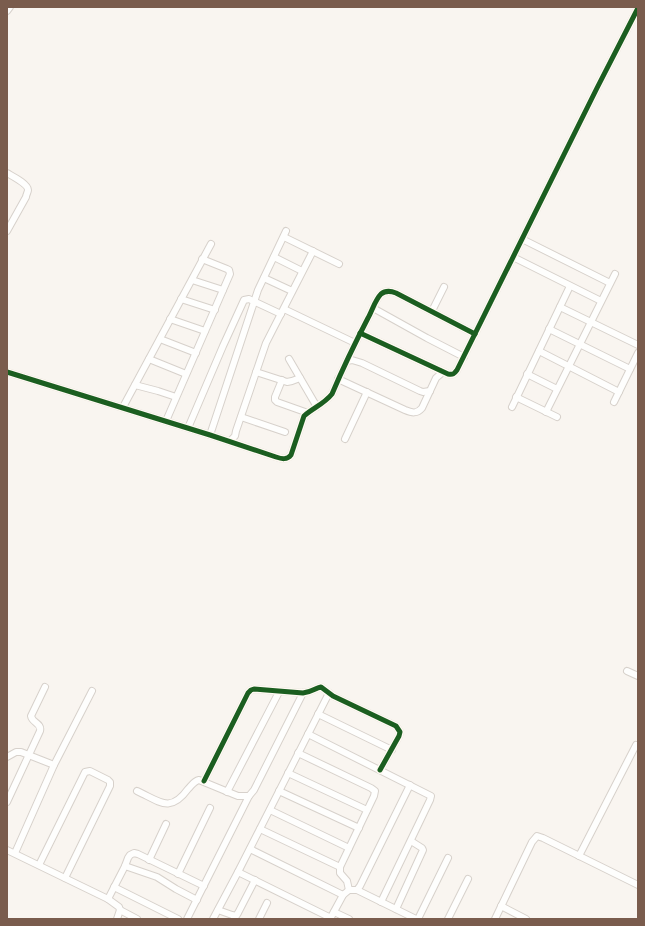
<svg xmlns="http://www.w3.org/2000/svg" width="645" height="926" font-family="'Fira Sans',sans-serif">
	<rect width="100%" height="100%" fill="#f9f5f0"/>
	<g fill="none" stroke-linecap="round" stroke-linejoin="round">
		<!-- street casing -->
		<g stroke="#d7d1cb" stroke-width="8">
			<g id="street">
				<path d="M 7,11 L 10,7"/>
				<path d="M 7,173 C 12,176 28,184 28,190 C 28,192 26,195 26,197 L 7,231"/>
				<path d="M 284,237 L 339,264"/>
				<path d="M 522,239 L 610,283"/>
				<path d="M 274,257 L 302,271"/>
				<path d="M 513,257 L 601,301"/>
				<path d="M 264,278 L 292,291"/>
				<path d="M 192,280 L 223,290"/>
				<path d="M 181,299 L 215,310"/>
				<path d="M 560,307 L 638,345"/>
				<path d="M 373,308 L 427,338 L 464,357"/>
				<path d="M 284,309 L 355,343"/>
				<path d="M 432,311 L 444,287"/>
				<path d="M 170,319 L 205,331"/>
				<path d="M 549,329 L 630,369"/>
				<path d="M 360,333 L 448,374 C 453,375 454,374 457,370 L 597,88 L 638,8"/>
				<path d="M 160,339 L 196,353"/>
				<path d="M 539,351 L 619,392"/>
				<path d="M 149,359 L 186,374"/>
				<path d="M 289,359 L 317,407"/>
				<path d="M 347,361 L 352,360 L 362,363 L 420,391 L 423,392 L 430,391"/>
				<path d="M 7,372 L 210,435 L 276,457 C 282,459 287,460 291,455 L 304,416 C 313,408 324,404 332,394 C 343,368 355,343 368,318 C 372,311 375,300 381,294 C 386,290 391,291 396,293 L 475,334"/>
				<path d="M 256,372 L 287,382 L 292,381 L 300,378"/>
				<path d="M 527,374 L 557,389"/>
				<path d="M 338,379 L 405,410 C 412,413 417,414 422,408 L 436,378 L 443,372"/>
				<path d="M 282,380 L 275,397 L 275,400 L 277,402 L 308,413"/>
				<path d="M 135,385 L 158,391 L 176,397"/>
				<path d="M 516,397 L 557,417"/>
				<path d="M 614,402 L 638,353"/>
				<path d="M 123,407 L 211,244"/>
				<path d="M 512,407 L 570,286"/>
				<path d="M 546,412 L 615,274"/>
				<path d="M 241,417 L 285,432"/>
				<path d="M 166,421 L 230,274 L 229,270 L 227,269 L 202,259"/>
				<path d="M 188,428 L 223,346 L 244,300 L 249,299 L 281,314"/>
				<path d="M 210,435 L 258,290 L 286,231"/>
				<path d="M 345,439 L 367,392"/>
				<path d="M 230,441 L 235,436 L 236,431 L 266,343 L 313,251"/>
				<path d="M 627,671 L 638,676"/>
				<path d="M 318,714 L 392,750"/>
				<path d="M 308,734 L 431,796 L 430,800 L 419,823 L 381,902"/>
				<path d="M 298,753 L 371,788 L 375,791 L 374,796 L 340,867 L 340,873 L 347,881 L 349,890"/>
				<path d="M 7,757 L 16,752 L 21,752 L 54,765"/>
				<path d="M 288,773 L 367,810"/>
				<path d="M 204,781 L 248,693 L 251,690 L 254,689 L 303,693 C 312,692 315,688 321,687 L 333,696 L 396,726 L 400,732 L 399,736 L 380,770"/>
				<path d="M 137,791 C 159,801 170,814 188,789 C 192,785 194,781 199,780 L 233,794 L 238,796 L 249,796 L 254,790 L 303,693"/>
				<path d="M 279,791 L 359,828"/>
				<path d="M 227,792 L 279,692"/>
				<path d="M 7,802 L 40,731 C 42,723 32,723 31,716 L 45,687"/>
				<path d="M 270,810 L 349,848"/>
				<path d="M 260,829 L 340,867"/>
				<path d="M 250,849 L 343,895"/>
				<path d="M 7,850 L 108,899 L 119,907 L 120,910 L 117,919"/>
				<path d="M 15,853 L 54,765 L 92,691"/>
				<path d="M 579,856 L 636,745"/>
				<path d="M 149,860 L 166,824"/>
				<path d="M 39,865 L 85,772 L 90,771 L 108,780 L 110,782 L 110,786 L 65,878"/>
				<path d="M 125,866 L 157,877 L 176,889 L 197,900"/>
				<path d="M 238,872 L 331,918"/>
				<path d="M 178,874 L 210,808"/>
				<path d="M 114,887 L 178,919"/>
				<path d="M 357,890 L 416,919"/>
				<path d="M 108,899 L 125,866 L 128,858 L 130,855 L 134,853 L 138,854 L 204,886"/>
				<path d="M 501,906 L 526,919"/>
				<path d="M 396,909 L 423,850 L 422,848 L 411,841"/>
				<path d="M 120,910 L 137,919"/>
				<path d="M 218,910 L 232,915 L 236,916 L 238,913 L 255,880"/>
				<path d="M 334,912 L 349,919"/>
				<path d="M 187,919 L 249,796"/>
				<path d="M 213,919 L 238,872 L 329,693"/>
				<path d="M 259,919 L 267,903"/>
				<path d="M 330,919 L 343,895 L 349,890 L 357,890 L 360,886 L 410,785"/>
				<path d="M 418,919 L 448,858"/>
				<path d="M 448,919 L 468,879"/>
				<path d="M 495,919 L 532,842 L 537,836 L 543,838 L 638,885"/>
			</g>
		</g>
		<!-- street -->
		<use href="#street" stroke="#fefefd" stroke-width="6"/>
		<!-- cycleway casing -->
		<g stroke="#fffaf3" stroke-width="8">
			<g id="cycleway">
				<path d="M 360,333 L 448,374 C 453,375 454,374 457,370 L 597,88 L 638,8"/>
				<path d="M 7,372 L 210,435 L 276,457 C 282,459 287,460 291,455 L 304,416 C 313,408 324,404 332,394 C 343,368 355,343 368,318 C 372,311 375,300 381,294 C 386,290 391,291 396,293 L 475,334"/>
				<path d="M 204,781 L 248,693 L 251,690 L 254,689 L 303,693 C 312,692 315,688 321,687 L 333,696 L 396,726 L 400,732 L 399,736 L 380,770"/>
			</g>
		</g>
		<!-- cycleway -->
		<use href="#cycleway" stroke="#1b5e20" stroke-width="5"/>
	</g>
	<!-- border -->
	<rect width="645" height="926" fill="none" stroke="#7a5c4d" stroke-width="16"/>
</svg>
